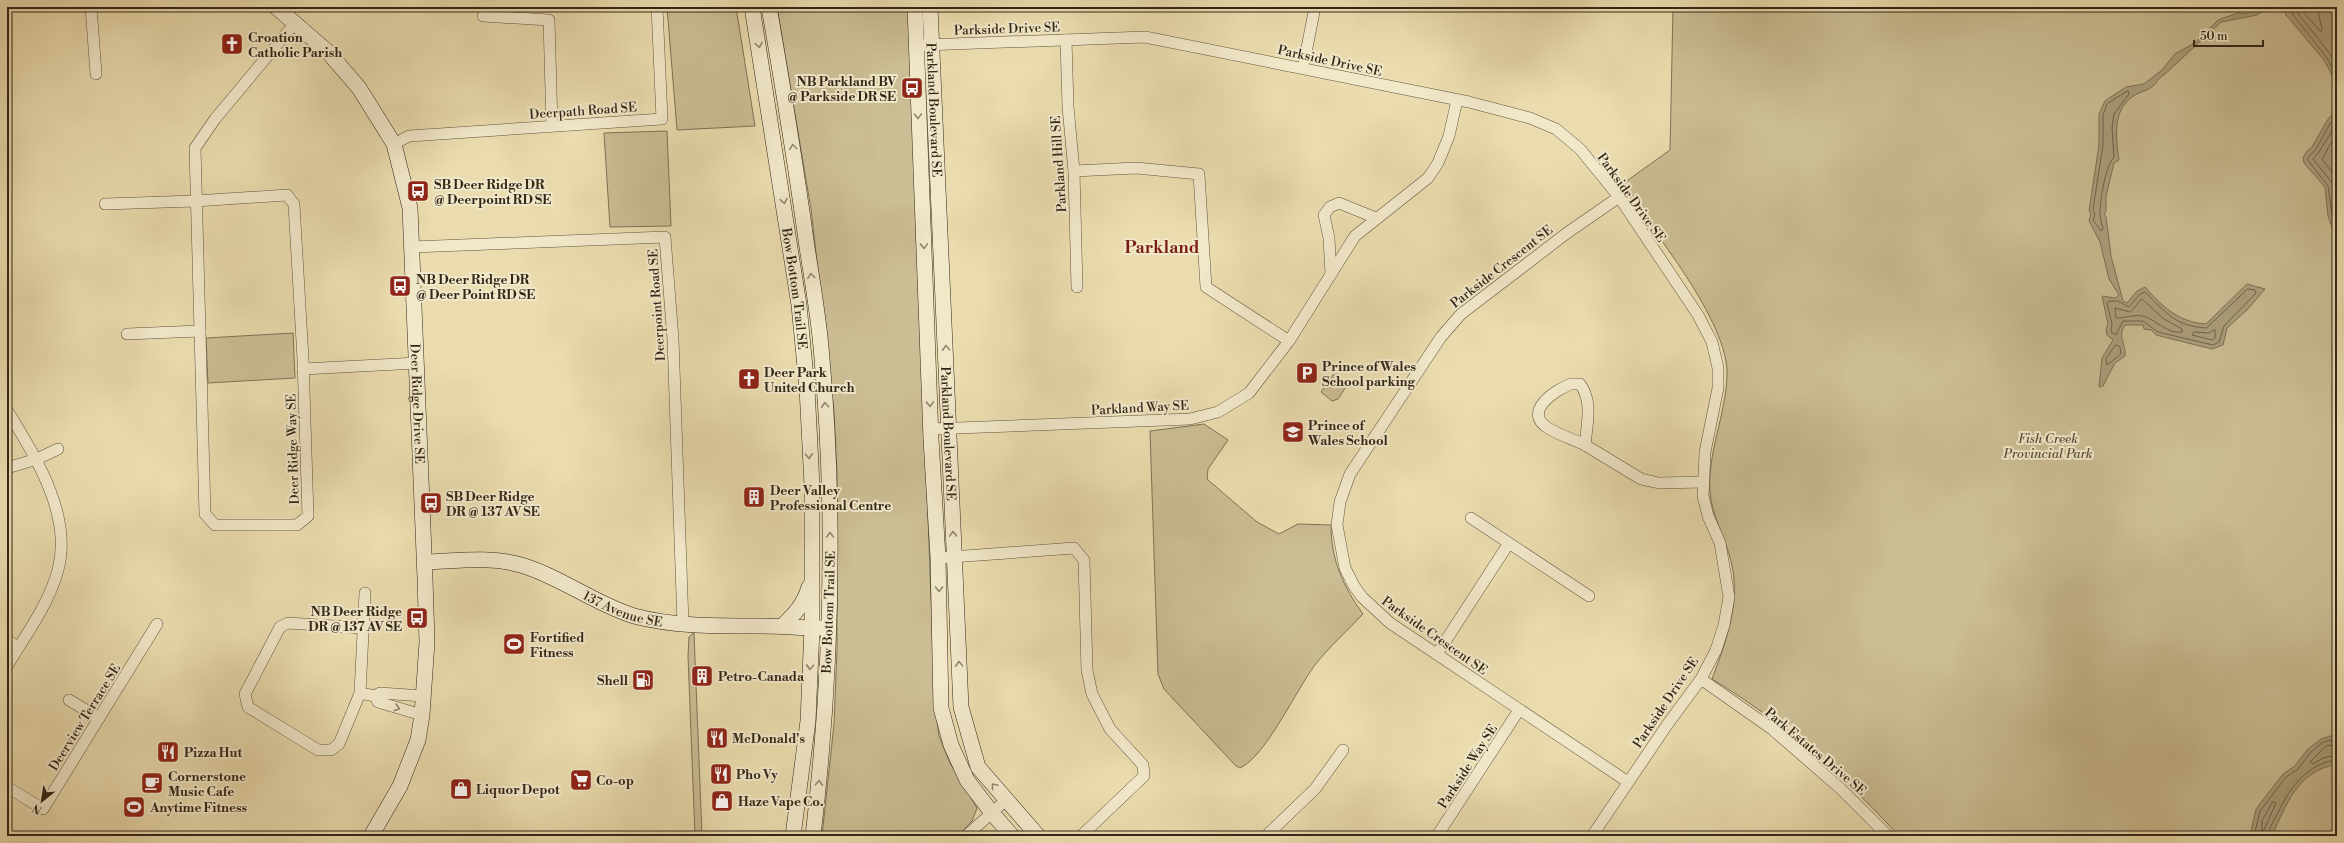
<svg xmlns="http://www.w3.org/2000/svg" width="2344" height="843" font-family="'Libre Bodoni',serif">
	<rect width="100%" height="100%" fill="#eadcae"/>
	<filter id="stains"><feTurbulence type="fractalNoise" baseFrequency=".005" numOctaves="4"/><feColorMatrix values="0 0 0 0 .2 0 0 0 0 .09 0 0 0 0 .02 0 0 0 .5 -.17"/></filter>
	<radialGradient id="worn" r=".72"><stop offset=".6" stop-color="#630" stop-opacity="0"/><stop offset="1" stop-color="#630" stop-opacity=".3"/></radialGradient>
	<!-- green -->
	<g fill="#cbbd94" stroke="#7e7256">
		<path d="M 667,7 L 736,7 L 755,126 L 677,130 Z"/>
		<path d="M 777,7 L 909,7 L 935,706 L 939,736 L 950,763 L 977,808 L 972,821 L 958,836 L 822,836 L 834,724 L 837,650 L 837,473 L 834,411 L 811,209 Z"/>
		<path d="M 1673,7 L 2337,7 L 2337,836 L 1899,836 C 1844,776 1782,721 1712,679 C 1727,639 1742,600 1730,557 C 1724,536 1712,515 1710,493 C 1707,453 1726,415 1727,375 C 1729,322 1652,229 1621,185 L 1670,150 Z"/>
		<path d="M 667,131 L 671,226 L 610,227 L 604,133 Z"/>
		<path d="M 293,333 L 295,378 L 208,383 L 206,338 Z"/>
		<path d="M 1338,374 L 1340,380 L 1347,385 L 1338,399 L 1332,401 L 1321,392 L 1333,375 Z"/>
		<path d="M 1204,424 L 1228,440 L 1208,469 L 1207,479 L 1257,522 L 1279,534 L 1298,524 L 1331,525 C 1331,560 1343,586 1363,614 C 1347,631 1329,647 1315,665 C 1296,690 1266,756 1240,768 L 1236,766 L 1164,689 L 1158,674 L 1150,431 Z"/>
		<path d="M 693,633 L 694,633 L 702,836 L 695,836 L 688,656 L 689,637 Z"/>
	</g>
	<!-- water -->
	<g fill="#ab9e7b" stroke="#7b6e53">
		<path d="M 2260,7 L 2269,7 L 2257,15 L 2221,22 L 2165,74 C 2157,79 2158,82 2152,87 C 2147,91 2138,92 2132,97 C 2112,112 2116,137 2119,160 L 2114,163 L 2106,196 L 2106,212 L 2104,214 L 2106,217 L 2111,256 L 2123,301 L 2127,303 L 2137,291 L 2145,287 C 2163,307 2178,322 2206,324 L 2247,284 L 2265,289 L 2247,310 L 2227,328 L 2223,345 L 2212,349 L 2156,335 L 2151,330 L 2144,329 L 2143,325 L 2125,325 C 2117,337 2126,343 2125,356 L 2115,363 L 2103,386 L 2099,387 L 2102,358 L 2113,340 L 2107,335 L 2106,329 L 2108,324 L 2102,296 L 2115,298 L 2119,295 L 2109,279 L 2100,242 L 2089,221 L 2091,214 L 2089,211 L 2099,145 L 2099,114 L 2105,101 L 2126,87 L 2144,84 L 2162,70 L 2175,54 L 2196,42 L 2218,20 L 2238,13 L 2246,14 Z"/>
		<path d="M 2283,7 L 2331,7 L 2337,27 L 2337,84 L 2324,60 L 2286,15 Z"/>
		<path d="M 2337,110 L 2337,241 L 2328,216 L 2325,187 L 2304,163 L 2303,158 L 2307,151 L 2312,147 L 2328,119 Z"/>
		<path d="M 2337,734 L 2337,764 C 2297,772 2287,803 2272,836 L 2250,836 L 2256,809 L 2283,774 L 2295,766 L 2307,750 L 2321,739 Z"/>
	</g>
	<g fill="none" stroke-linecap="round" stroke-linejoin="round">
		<!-- shore -->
		<g stroke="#6e624a" stroke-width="1">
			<path d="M 2287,7 L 2327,58 L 2337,76"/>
			<path d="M 2293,7 L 2331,55 L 2337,66"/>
			<path d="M 2299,7 L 2321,32 L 2322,29 L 2317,7"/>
			<path d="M 2128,91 L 2129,94 L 2114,114 L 2112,128 L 2114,157 C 2105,167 2100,200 2100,214 C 2100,218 2102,225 2103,229 L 2101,231 L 2093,220 L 2095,215 L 2093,209 L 2103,145 L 2103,115 L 2107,104 Z"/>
			<path d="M 2337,117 L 2331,122 L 2316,149 L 2307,159 L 2328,186 L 2332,215 L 2337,231"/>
			<path d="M 2337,123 L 2319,152 L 2313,159 L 2333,184 L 2337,215"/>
			<path d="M 2337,132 L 2322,159 L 2337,179"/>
			<path d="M 2248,289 L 2255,290 L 2256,293 L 2224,326 L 2219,342 L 2213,345 L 2158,332 L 2143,321 L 2123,321 L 2116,335 L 2111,332 L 2112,324 L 2107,303 L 2109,301 L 2118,301 L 2129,307 L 2140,294 L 2145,292 C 2166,312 2174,326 2206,328 Z"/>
			<path d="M 2142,299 L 2164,319 L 2182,329 L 2182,332 C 2168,334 2158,322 2146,317 C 2135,313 2123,319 2116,318 L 2115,308 L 2130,312 Z"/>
			<path d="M 2215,330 L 2215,338 L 2212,340 L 2192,335 L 2194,332 L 2208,333 Z"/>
			<path d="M 2116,345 L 2120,347 L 2121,354 L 2107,365 L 2106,359 Z"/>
			<path d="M 2337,744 L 2326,746 L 2310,762 L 2313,764 L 2323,758 L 2337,755"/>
			<path d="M 2273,802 L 2276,803 L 2264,830 L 2262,831 L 2262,821 Z"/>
			<path d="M 2254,836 L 2260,811 L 2286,777 L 2298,769 L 2310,753 L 2323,742 L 2337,739"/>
			<path d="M 2268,836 C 2269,827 2275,819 2279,811 C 2290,787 2308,763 2337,760"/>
		</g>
		<!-- street casing -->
		<g stroke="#60543e" stroke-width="12">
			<g id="street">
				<path d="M 91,7 L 96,74"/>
				<path d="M 483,16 L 549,20 L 552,126"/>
				<path d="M 1066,40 L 1068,107 L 1074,171 L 1077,287"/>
				<path d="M 924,45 L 1145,37 L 1469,102 L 1530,118 L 1556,129 L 1580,149 L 1619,197 L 1698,315 L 1712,342 L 1718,368 L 1718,388 L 1705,452 L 1703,496 L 1708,516 L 1720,543 L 1729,597 L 1724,625 L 1716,650 L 1701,679 L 1667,725 L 1592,836"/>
				<path d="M 1303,68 L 1315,7"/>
				<path d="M 394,144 L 409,136 L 662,119 L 657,7"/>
				<path d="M 1074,171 L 1136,168 L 1199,174 L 1206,287 L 1289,341"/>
				<path d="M 1619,197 L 1567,233 L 1461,314 L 1441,337 L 1350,474 L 1340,502 L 1337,525 L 1345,568 L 1354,586 L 1362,597 L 1390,623 L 1628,782"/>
				<path d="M 105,204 L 195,201 L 287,195 L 294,204 L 303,359 L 308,516 L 297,525 L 215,525 L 205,514 L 195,148 L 215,119 L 295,23"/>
				<path d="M 412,247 L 665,237 L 673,339 L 683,624"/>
				<path d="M 1331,274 L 1329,238 L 1324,215 L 1330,207 L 1339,203 L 1376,218"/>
				<path d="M 127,334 L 200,331"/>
				<path d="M 303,369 L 417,363"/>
				<path d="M 1571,384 L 1580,384 C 1593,401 1587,424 1585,445 C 1573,439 1559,435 1548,428 C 1522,412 1555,390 1571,384 Z"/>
				<path d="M 7,410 C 34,455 73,514 58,570 C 49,604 25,636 7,666"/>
				<path d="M 931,429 L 1190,419 L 1218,412 L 1249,393 L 1289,341 L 1355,236 L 1428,178 L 1438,163 L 1449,136 L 1457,100"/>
				<path d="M 1585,445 L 1641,479 L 1659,483 L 1703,482"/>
				<path d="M 7,468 L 37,459 L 58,449"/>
				<path d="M 1471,518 L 1589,596"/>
				<path d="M 938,558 L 1074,548 L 1084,560 L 1087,670 L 1092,694 L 1110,729 L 1143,765 L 1144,776 L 1081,836"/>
				<path d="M 363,628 L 288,623 L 280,627 L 245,694 L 248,707 L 318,750 L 331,750 L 339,744 L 360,693 L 365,593"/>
				<path d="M 7,640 L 18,647"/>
				<path d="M 1437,654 L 1509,543"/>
				<path d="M 1701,679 L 1772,729 L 1841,789 L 1888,836"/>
				<path d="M 360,693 L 375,696 L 380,693 L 423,696"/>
				<path d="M 375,696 L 378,702 L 422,715"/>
				<path d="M 69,700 L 99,718"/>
				<path d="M 7,787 L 43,809 L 157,624"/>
				<path d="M 966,836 L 1006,800"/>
				<path d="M 1266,836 L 1315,789 L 1343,750"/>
				<path d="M 1437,836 L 1519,710"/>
			</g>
		</g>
		<!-- secondary casing -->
		<g stroke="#322618" stroke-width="16">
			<g id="secondary">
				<path id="s1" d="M 276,7 L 328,52 L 359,88 L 394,144 L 410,208 L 425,578 L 427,642 L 422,715 L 418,740 L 400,786 L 371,836"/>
				<path id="s2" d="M 752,7 L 799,305 L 807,388 L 812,485 L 812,628 L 808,721 L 793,836"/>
				<path d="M 769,7 C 783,87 796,167 807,247 C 812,280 818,313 821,347 C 836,510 832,674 813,836"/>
				<path d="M 915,7 L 931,439 L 938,558 L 941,708 L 951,745 L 967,780 L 992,813 L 1012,836"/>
				<path id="s3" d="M 930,7 L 961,707 L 978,767 L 1038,836"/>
				<path id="s4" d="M 425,562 C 456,561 490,556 521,565 C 561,577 595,604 634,616 C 676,627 718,626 761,626 C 781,626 801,628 821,628"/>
				<path d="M 782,626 C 795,614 804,604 809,587"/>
			</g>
		</g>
		<!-- street -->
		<use href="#street" stroke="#f1e8ca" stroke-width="11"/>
		<!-- secondary -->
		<use href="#secondary" stroke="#f1e8ca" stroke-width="15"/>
	</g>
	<!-- one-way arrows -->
	<defs><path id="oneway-chevron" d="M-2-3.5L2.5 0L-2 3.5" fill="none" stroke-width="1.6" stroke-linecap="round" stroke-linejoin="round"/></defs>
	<g stroke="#928771">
		<use href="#oneway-chevron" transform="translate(759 45) rotate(80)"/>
		<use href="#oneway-chevron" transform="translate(918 116) rotate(88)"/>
		<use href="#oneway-chevron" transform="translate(793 147) rotate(-98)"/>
		<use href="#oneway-chevron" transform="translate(784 201) rotate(81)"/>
		<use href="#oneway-chevron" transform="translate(924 246) rotate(88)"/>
		<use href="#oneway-chevron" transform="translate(811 276) rotate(-98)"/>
		<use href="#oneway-chevron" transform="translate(946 348) rotate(-93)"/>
		<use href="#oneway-chevron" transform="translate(930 404) rotate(88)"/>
		<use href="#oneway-chevron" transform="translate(825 405) rotate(-94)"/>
		<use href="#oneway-chevron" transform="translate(809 456) rotate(87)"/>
		<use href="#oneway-chevron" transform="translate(953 534) rotate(-92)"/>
		<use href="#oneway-chevron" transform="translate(830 535) rotate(-90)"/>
		<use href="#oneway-chevron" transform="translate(939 589) rotate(89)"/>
		<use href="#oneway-chevron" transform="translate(959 664) rotate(-93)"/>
		<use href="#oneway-chevron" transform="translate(810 667) rotate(93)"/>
		<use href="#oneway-chevron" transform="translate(397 708) rotate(17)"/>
		<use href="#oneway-chevron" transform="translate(819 783) rotate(-86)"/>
		<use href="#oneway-chevron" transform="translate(994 786) rotate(-130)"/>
	</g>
	<!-- icons -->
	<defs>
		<g id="church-square" transform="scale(1.15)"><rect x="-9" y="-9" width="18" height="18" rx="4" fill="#8f2418" stroke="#f1e8ca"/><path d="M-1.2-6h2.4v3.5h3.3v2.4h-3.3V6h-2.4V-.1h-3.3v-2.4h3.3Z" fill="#fff"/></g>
		<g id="bus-square" transform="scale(1.15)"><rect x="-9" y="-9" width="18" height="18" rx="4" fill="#8f2418" stroke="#f1e8ca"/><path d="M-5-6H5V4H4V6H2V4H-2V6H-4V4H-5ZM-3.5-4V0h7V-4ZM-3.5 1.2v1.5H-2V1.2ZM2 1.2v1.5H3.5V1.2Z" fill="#fff"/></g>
		<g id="parking-square" transform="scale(1.15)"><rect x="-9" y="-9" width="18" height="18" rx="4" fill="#8f2418" stroke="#f1e8ca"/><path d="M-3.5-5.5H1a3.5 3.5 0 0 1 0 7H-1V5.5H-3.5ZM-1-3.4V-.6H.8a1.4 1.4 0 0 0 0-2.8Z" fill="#fff"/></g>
		<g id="school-square" transform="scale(1.15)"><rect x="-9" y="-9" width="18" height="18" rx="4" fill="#8f2418" stroke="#f1e8ca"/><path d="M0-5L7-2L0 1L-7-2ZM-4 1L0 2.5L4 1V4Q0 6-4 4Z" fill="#fff"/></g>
		<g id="building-square" transform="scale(1.15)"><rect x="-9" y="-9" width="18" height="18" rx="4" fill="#8f2418" stroke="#f1e8ca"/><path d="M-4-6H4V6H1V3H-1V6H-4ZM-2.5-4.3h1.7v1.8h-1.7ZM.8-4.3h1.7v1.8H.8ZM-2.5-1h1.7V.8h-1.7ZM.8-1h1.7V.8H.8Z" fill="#fff"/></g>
		<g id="stadium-square" transform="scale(1.15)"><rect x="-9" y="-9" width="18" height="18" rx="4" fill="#8f2418" stroke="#f1e8ca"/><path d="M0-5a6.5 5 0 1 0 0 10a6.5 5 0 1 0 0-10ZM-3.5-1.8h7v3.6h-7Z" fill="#fff"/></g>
		<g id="fuel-square" transform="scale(1.15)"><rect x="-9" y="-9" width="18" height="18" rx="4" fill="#8f2418" stroke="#f1e8ca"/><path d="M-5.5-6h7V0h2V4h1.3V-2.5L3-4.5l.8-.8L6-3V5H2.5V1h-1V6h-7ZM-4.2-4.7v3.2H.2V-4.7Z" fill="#fff"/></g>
		<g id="restaurant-square" transform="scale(1.15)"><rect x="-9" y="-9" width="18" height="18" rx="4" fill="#8f2418" stroke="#f1e8ca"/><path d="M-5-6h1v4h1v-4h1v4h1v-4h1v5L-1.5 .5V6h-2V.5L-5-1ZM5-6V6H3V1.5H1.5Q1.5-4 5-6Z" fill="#fff"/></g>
		<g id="supermarket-square" transform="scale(1.15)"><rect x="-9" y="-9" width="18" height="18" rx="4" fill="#8f2418" stroke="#f1e8ca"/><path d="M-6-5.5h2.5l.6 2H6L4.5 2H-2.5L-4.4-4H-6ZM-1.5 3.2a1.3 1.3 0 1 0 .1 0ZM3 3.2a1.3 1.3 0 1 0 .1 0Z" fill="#fff"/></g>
		<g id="cafe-square" transform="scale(1.15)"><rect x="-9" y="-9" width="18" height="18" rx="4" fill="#8f2418" stroke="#f1e8ca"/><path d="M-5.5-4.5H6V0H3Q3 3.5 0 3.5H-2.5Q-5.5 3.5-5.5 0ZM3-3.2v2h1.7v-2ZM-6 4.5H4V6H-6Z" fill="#fff"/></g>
		<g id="shop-square" transform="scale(1.15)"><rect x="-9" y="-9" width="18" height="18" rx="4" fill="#8f2418" stroke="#f1e8ca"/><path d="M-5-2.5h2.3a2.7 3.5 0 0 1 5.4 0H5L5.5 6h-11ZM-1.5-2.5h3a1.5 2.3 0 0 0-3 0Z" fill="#fff"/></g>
	</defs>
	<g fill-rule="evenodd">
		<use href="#church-square" x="232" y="44"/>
		<use href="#bus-square" x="912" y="88"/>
		<use href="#bus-square" x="418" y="191"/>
		<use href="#bus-square" x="400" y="286"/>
		<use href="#parking-square" x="1307" y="373"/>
		<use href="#church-square" x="749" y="379"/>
		<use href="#school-square" x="1293" y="432"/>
		<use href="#building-square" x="754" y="497"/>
		<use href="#bus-square" x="431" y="503"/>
		<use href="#bus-square" x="417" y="618"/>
		<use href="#stadium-square" x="514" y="644"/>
		<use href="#building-square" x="702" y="676"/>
		<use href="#fuel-square" x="643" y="680"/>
		<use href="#restaurant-square" x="717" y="738"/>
		<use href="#restaurant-square" x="168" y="752"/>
		<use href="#restaurant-square" x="721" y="774"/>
		<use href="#supermarket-square" x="581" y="780"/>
		<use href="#cafe-square" x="152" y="783"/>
		<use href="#shop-square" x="461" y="789"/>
		<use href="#shop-square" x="722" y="801"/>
		<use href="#stadium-square" x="134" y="807"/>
	</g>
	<g text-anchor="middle" stroke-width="4" stroke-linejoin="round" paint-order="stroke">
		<!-- street labels -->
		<g font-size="13" fill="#322618" stroke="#f1e8ca">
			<text transform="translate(1007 28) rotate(-2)" y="5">Parkside Drive SE</text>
			<text transform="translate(1330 60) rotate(12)" y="5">Parkside Drive SE</text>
			<text transform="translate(583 110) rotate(-4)" y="5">Deerpath Road SE</text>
			<text dy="5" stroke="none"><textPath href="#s3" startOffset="103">Parkland Boulevard SE</textPath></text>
			<text transform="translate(1058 164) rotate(-94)" y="5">Parkland Hill SE</text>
			<text transform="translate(1632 197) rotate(54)" y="5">Parkside Drive SE</text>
			<text transform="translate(1501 266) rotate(-38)" y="5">Parkside Crescent SE</text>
			<text dy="5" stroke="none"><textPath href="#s2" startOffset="285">Bow Bottom Trail SE</textPath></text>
			<text transform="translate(656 305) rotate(-94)" y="5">Deerpoint Road SE</text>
			<text dy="5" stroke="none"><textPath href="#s1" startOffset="444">Deer Ridge Drive SE</textPath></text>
			<text transform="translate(1140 407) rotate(-3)" y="5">Parkland Way SE</text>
			<text dy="5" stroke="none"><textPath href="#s3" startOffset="427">Parkland Boulevard SE</textPath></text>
			<text transform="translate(292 449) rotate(-92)" y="5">Deer Ridge Way SE</text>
			<text dy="5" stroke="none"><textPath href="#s4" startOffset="208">137 Avenue SE</textPath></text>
			<text transform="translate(828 612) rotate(-88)" y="5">Bow Bottom Trail SE</text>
			<text transform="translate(1435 635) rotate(35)" y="5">Parkside Crescent SE</text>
			<text transform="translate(1665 702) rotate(-56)" y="5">Parkside Drive SE</text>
			<text transform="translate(84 717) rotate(-58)" y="5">Deerview Terrace SE</text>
			<text transform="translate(1816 751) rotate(40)" y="5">Park Estates Drive SE</text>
			<text transform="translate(1467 766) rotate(-57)" y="5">Parkside Way SE</text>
		</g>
		<!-- poi labels -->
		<g font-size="13" font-weight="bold" fill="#322618" stroke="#f1e8ca" text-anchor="start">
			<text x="248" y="42">Croation<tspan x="248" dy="15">Catholic Parish</tspan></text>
			<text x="896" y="86" text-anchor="end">NB Parkland BV<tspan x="896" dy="15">@ Parkside DR SE</tspan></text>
			<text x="434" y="189">SB Deer Ridge DR<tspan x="434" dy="15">@ Deerpoint RD SE</tspan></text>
			<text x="416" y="284">NB Deer Ridge DR<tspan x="416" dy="15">@ Deer Point RD SE</tspan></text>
			<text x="1322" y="371">Prince of Wales<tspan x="1322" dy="15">School parking</tspan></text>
			<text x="764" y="377">Deer Park<tspan x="764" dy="15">United Church</tspan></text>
			<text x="1308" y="430">Prince of<tspan x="1308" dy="15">Wales School</tspan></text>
			<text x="770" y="495">Deer Valley<tspan x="770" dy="15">Professional Centre</tspan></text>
			<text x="446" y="501">SB Deer Ridge<tspan x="446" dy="15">DR @ 137 AV SE</tspan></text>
			<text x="402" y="616" text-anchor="end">NB Deer Ridge<tspan x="402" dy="15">DR @ 137 AV SE</tspan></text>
			<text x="530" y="642">Fortified<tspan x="530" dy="15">Fitness</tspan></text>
			<text x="718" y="681">Petro-Canada</text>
			<text x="628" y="685" text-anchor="end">Shell</text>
			<text x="732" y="743">McDonald's</text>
			<text x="184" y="757">Pizza Hut</text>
			<text x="736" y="779">Pho Vy</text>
			<text x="168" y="781">Cornerstone<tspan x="168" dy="15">Music Cafe</tspan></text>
			<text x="596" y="785">Co-op</text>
			<text x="476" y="794">Liquor Depot</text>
			<text x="738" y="806">Haze Vape Co.</text>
			<text x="150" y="812">Anytime Fitness</text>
		</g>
		<!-- park labels -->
		<g font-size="13" font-style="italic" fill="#584c37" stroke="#f1e8ca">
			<text x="2048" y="443">Fish Creek<tspan x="2048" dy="15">Provincial Park</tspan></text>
		</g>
		<!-- district labels -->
		<g font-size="17" font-weight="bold" fill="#7a1f14" stroke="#f1e8ca">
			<text x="1162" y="253">Parkland</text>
		</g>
	</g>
	<!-- margin -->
	<rect width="2344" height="843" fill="none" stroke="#eadcae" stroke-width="24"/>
	<rect x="8" y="8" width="2328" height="827" fill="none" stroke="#322618" stroke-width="2"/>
	<rect x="12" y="12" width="2320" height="819" fill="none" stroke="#322618"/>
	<!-- north arrow -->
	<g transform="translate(42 801) rotate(210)" stroke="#f1e8ca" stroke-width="3" paint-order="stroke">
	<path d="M0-3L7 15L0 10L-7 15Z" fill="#322618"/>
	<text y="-6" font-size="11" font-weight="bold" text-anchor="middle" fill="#322618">N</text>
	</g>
	<!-- scale -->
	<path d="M2194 40v6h69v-6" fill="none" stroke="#322618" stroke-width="2"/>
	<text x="2200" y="40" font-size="12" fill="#322618" stroke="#f1e8ca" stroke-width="3" paint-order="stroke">50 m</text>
	<rect width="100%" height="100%" filter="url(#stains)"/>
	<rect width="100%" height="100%" fill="url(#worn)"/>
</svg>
